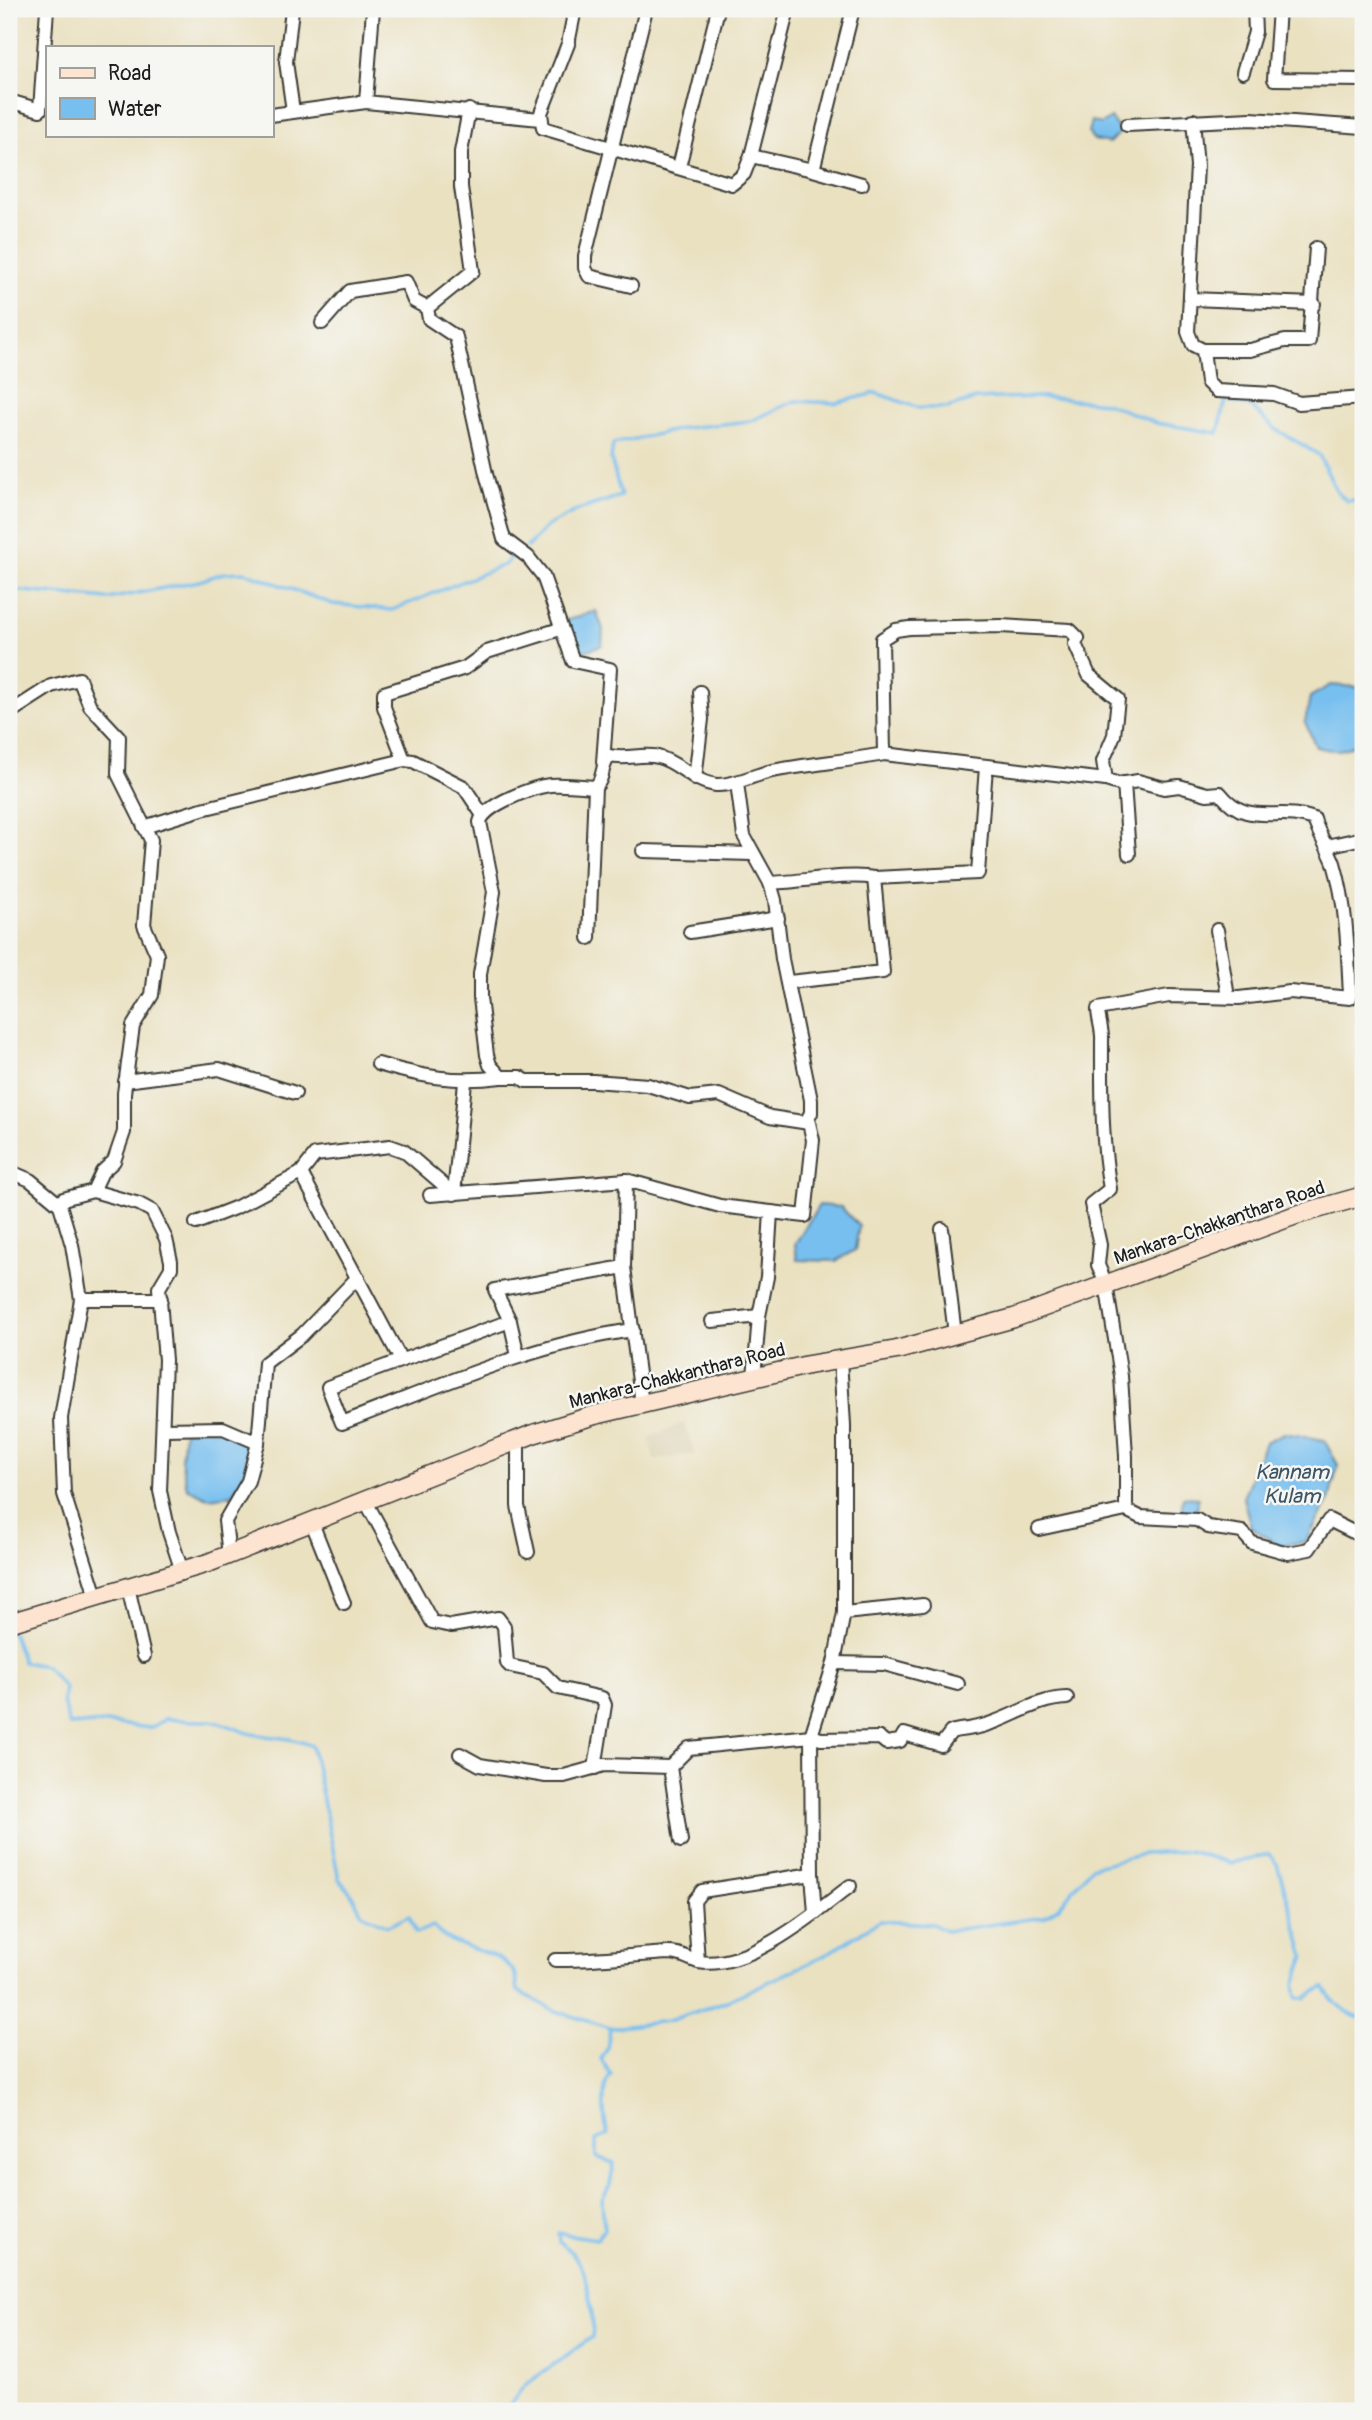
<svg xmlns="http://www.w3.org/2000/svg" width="1372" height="2420" font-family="Pangolin,sans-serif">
	<rect width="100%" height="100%" fill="#f6f6f2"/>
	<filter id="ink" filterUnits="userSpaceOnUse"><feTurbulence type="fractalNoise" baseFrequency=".0143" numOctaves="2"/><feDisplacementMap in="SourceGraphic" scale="14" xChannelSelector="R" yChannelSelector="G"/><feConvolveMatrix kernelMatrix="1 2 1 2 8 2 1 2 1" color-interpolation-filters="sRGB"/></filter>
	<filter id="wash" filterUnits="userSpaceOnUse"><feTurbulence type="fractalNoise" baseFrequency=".00686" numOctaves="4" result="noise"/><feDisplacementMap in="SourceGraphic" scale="28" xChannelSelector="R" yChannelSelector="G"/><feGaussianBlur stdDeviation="1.57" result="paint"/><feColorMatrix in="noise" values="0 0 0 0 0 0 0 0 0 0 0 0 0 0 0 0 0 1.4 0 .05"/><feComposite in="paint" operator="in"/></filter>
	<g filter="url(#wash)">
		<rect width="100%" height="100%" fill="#eae1c1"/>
		<!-- built -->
		<path fill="#dbd3b4" d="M 684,1423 L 695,1454 L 654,1460 L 649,1437 Z"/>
		<!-- water -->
		<g fill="#77bfef" stroke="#4a6e86" stroke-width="2">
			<path d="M 1111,118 L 1120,132 L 1109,143 L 1094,140 L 1088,133 L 1091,121 L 1101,124 Z"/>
			<path d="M 596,611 L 603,629 L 602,645 L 585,651 L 572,647 L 561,622 Z"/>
			<path d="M 1331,685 L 1357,687 L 1363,691 L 1363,737 C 1349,752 1335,752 1316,747 L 1305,722 L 1310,697 Z"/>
			<path d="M 819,1205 L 841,1207 L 859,1226 L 855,1250 L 836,1261 L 797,1260 L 795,1244 Z"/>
			<path d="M 220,1422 L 244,1434 L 249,1467 L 232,1495 L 208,1498 L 187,1488 L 181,1459 L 184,1431 Z"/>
			<path d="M 1284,1433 L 1324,1440 L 1338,1465 L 1329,1500 L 1306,1542 L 1279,1545 L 1251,1527 L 1243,1498 L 1265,1442 Z"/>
			<path d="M 1183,1497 L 1198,1498 L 1197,1517 L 1181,1516 Z"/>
		</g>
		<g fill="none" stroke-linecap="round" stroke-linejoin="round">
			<!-- stream -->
			<g stroke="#77bfef" stroke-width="3.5">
				<path d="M 527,547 L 547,526 L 578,510 L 621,496 L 611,459 L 613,444 L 685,428 L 751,421 L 795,401 L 836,403 L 876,393 L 919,408 L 947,408 L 976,399 L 998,398 L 1043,397 L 1106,403 L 1156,423 L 1218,433 L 1226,400 L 1250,406 L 1274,428 L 1319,455 L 1337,492 L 1347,501 L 1363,499"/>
				<path d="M 9,609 L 14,590 L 108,599 L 199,581 L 224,573 L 244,572 L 333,604 L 392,610 L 506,564 L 511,555"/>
				<path d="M 9,1633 L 13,1634 L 23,1662 L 45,1666 L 65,1688 L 63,1702 L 69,1725 L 107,1723 L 151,1728 L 166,1718 C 181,1722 194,1720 210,1721 C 226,1723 238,1730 252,1734 C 273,1738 293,1737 312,1746 L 339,1879 L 351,1893 L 362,1914 L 388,1926 L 409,1916 L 416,1933 L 433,1926 C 450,1952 502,1947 515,1974 C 517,1978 517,1986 518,1991 L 553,2010 L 610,2028 L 668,2021 L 727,2001 L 822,1957 L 879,1921 L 932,1924 L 946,1931 L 1044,1917 L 1059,1907 L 1091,1867 L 1144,1854 L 1189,1851 L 1231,1863 L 1269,1854 L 1277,1864 L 1305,1956 L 1295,1984 L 1297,1998 L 1305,1998 L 1323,1987 C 1333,2002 1346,2015 1363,2019"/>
				<path d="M 510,2411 L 507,2409 L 524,2386 L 592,2337 C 595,2321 588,2289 584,2272 C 581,2260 568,2249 559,2242 L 558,2233 L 597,2239 L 604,2229 L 602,2200 L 610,2185 L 614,2163 L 596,2157 L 596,2140 L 608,2135 C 604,2120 600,2086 611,2075 L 601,2059 L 607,2049 L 610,2028"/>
			</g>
		</g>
	</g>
	<g filter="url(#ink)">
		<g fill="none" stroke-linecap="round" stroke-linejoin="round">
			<!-- minor casing -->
			<g stroke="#3b3a35" stroke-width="16">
				<g id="minor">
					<path d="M 292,9 L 286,62 L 293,111"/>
					<path d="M 373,9 L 366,102 L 540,119"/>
					<path d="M 575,9 L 568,44 L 541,113 L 543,128 L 732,184 L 744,174 L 751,156 L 813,170 L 853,9"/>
					<path d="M 1279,9 L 1274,79 L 1363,80"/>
					<path d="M 1243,72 L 1255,32 L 1254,9"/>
					<path d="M 9,101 L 40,110 L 47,9"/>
					<path d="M 469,110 L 461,152 L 461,187 L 473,271 L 427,308 L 429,319 L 456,337 L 486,474 L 504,539 L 528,557 L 543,576 L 573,661 L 610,669 L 603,762"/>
					<path d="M 271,115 L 366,102"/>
					<path d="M 1193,120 L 1197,166 L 1188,332 L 1193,345 L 1203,350 L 1207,382 L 1216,391 L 1274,394 L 1299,403 L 1363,398"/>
					<path d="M 1127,125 L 1251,119 L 1363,127"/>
					<path d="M 751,156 L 788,9"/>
					<path d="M 679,167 L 718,9"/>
					<path d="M 813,170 L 862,184"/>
					<path d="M 631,286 L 589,276 L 585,268 L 585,256 L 646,9"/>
					<path d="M 1191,299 L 1314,304"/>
					<path d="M 322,323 L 350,291 L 406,282 L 414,301 L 427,308"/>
					<path d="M 1203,350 L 1250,350 L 1285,341 L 1309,341 L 1316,248"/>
					<path d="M 9,713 L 51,686 L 79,679 L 90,706 L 119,737 L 118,774 L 151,840 L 144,925 L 157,955 L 152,995 L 133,1026 L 124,1093 L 124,1132 L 114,1161 L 102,1172 L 93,1191 L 139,1204 L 152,1211 L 166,1239 L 171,1261 L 171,1268 L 159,1288 L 165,1360 L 160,1491 L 169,1532 L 182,1571"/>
					<path d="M 884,754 L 1106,780"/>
					<path d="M 404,760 L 384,707 L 384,693 L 465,668 L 487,652 L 560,629"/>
					<path d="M 695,779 L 702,719 L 700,692"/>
					<path d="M 737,783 L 744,836 L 770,883 L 775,900 L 782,959 L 811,1100 L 811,1113 L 806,1122"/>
					<path d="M 1124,783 L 1129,854"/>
					<path d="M 144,827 L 202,809 L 404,760 L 413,761 L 464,787 L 482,814"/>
					<path d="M 1327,846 L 1363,838"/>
					<path d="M 643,851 L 752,854"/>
					<path d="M 770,883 C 799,882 849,873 874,878 L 978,873 L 986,767"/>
					<path d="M 1217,930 L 1228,997"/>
					<path d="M 690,932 L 778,918"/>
					<path d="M 589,938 L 595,787"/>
					<path d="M 789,982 L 883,972 L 874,878"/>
					<path d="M 378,1064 C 423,1077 455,1083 501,1077"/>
					<path d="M 125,1081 L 219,1069 L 295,1093"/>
					<path d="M 301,1173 L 315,1155 L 390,1146 L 404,1151 L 454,1194 L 465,1082"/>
					<path d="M 9,1175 L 16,1174 L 30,1180 L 60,1205 L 72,1245 L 81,1299 L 61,1418 L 64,1494 L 96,1596"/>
					<path d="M 626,1180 L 720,1206 L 771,1212 L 767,1277 L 759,1316"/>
					<path d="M 430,1195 L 626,1180 L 624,1267"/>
					<path d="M 60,1205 L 63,1199 L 93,1191"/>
					<path d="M 771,1212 L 805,1216 L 813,1140 L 809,1123 L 770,1117 L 719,1095 L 690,1098 L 648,1085 L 593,1081 L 526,1081 L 520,1077 L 501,1077 L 490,1065 L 487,1055 L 480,998 L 480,974 L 494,892 L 480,822 C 484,805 533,787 550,785 C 563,784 582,786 595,787 C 605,779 600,765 610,756 C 626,760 643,753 658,757 C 679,762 692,782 716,785 C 734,786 753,775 772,771 C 809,764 847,761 884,754 L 882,639 L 896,630 L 909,628 L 1001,626 L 1070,630 L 1078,638 L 1075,644 L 1089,675 L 1118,699 L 1114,735 L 1103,761 L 1106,780 L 1119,784 L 1138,781 L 1164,788 L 1179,786 L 1207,794 L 1220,793 C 1248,829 1278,805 1314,819 C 1319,836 1328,847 1334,863 C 1347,907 1348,953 1350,998 L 1290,992 L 1239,998 L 1169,996 L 1098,1009 C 1098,1019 1103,1031 1102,1041 C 1102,1091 1101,1139 1110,1189 L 1091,1204 L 1100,1245 L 1098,1265 L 1106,1284 L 1121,1376 L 1126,1456 L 1126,1510 L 1039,1529"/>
					<path d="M 196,1223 L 237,1207 L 301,1173 L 401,1360"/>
					<path d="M 942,1229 L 955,1334"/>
					<path d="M 81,1299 L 161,1299"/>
					<path d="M 510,1321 L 328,1387 L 342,1423 C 437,1387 532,1344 633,1330"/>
					<path d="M 712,1321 L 759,1316 L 754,1378"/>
					<path d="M 518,1356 L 510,1321 L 495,1290 L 624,1267 L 642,1404"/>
					<path d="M 164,1429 L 223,1428 L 258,1443"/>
					<path d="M 518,1440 L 518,1506 L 528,1552"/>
					<path d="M 365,1500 L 432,1622 L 451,1626 L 498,1618 L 504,1626 L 507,1663 L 510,1666 L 543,1673 L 558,1688 L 602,1698 L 605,1705 L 595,1768"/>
					<path d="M 1126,1510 L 1140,1517 L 1197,1520 L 1208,1527 L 1242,1532 L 1252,1543 L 1288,1553 L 1309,1549 L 1329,1520 L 1355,1533 L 1363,1531"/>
					<path d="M 312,1523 L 344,1603"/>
					<path d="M 229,1555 L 225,1521 L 248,1481 L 258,1443 L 265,1363 L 302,1335 L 358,1277"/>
					<path d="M 128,1587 L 144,1656"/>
					<path d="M 844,1613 L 923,1605"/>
					<path d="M 834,1663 L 884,1664 L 958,1684"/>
					<path d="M 460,1754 L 480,1765 L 546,1776 L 564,1776 L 604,1765 L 670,1767"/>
					<path d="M 681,1841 L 670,1767 L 689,1748 L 811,1736 L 821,1739 L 880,1738 L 886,1743 L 900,1741 L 904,1734 L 941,1745 L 951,1732 C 959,1729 965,1730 973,1728 C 1006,1723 1032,1699 1067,1698"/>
					<path d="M 812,1874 L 815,1913"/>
					<path d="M 555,1960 C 593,1961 630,1955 668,1953 C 684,1953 686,1959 699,1962 C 748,1970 814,1914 850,1886"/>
					<path d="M 698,1962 L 694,1901 L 702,1891 L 812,1874 L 811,1736 L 834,1663 L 844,1613 L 844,1425 L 840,1359"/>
				</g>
			</g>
			<!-- secondary casing -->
			<g stroke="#3b3a35" stroke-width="21">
				<path id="secondary" d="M 9,1623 L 208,1563 L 533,1434 L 595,1415 L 808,1365 L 897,1350 L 1014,1318 L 1296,1215 L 1363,1196"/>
			</g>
			<!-- minor -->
			<use href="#minor" stroke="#fff" stroke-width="12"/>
			<!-- secondary -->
			<use href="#secondary" stroke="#fde4d1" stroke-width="18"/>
		</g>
	</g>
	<g text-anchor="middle" stroke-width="5" stroke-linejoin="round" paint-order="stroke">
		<!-- street labels -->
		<g font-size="19" fill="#1c1c1c" stroke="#f6f6f2">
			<text transform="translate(1219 1222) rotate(-19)" y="7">Mankara-Chakkanthara Road</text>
			<text transform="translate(677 1375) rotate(-14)" y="7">Mankara-Chakkanthara Road</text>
		</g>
		<!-- water labels -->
		<g font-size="21" font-style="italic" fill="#3c5566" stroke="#f6f6f2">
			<text x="1292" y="1479">Kannam<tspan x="1292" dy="24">Kulam</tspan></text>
		</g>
	</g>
	<!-- margin -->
	<rect width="1372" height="2420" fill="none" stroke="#f6f6f2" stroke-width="35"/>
	<!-- legend -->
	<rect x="46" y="46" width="228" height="91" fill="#f6f6f2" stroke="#9f9f9c" stroke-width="2"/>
	<rect x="60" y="68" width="35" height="10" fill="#fde4d1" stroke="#9f9f9c" stroke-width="2"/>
	<text x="108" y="80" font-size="21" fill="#1c1c1c">Road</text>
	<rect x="60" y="98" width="35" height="21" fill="#77bfef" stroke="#9f9f9c" stroke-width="2"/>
	<text x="108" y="116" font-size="21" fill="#1c1c1c">Water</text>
</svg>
